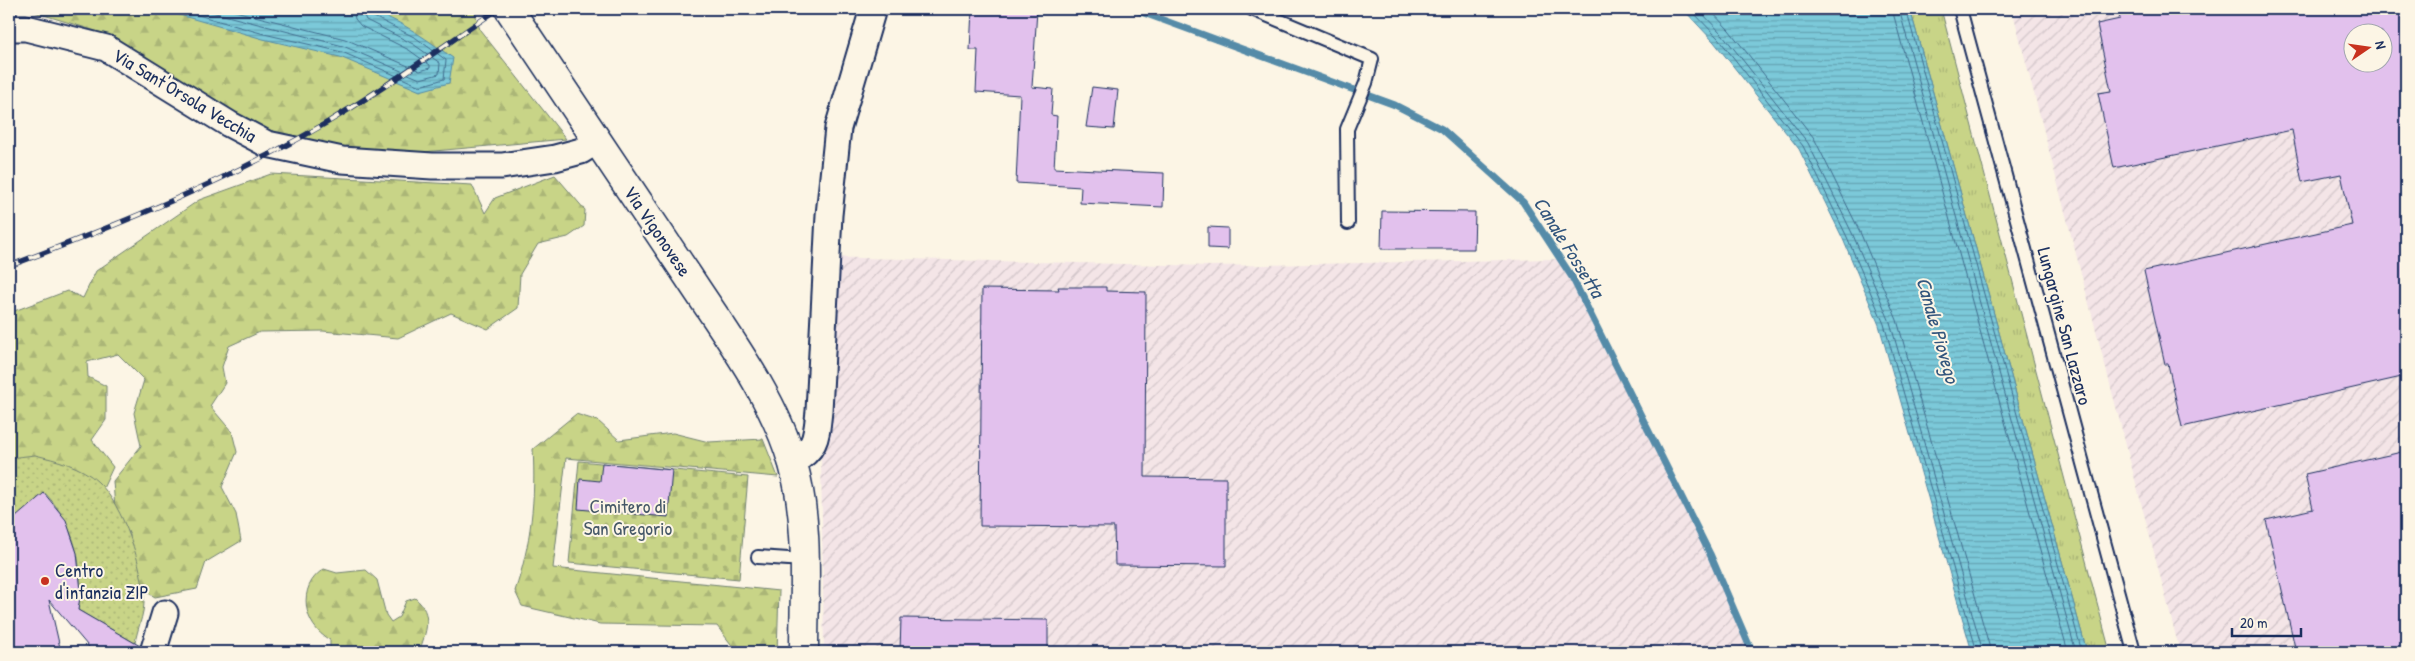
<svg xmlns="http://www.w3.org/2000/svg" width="2415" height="661" font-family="'Patrick Hand',sans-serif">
	<defs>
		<pattern id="industrial-furrows" width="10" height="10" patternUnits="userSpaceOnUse" patternTransform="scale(1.25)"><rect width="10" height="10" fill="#f4e5e7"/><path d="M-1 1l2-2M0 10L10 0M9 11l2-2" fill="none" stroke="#d1c5c9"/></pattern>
		<pattern id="grass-tufts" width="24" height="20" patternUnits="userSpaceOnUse" patternTransform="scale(1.25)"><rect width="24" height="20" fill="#c8d487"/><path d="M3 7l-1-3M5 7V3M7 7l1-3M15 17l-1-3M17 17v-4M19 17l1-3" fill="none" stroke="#abb677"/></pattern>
		<pattern id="forest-firs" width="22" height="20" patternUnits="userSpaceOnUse" patternTransform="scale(1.25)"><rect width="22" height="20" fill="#c8d487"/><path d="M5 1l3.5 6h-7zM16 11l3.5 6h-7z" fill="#abb677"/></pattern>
		<pattern id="cemetery-stones" width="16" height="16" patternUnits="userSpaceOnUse" patternTransform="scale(1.25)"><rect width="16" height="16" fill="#c8d487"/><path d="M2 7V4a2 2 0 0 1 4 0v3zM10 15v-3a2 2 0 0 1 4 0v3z" fill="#abb677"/></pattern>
		<pattern id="garden-dots" width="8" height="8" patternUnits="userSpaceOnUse" patternTransform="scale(1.25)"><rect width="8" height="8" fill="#c8d487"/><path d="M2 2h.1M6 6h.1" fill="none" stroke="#abb677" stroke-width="1.8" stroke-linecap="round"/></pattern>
		<pattern id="water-rules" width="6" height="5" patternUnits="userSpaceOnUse" patternTransform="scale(1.25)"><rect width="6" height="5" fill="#7bc9d9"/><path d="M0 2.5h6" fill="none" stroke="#64a4b3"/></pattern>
	</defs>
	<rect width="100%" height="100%" fill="#fcf5e5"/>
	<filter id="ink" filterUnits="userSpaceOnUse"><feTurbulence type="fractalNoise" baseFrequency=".02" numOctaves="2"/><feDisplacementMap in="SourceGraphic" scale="10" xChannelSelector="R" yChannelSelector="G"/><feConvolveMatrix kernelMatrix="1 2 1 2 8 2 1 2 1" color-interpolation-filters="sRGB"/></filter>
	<g filter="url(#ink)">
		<!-- industrial -->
		<g fill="url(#industrial-furrows)" fill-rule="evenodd">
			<path d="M 2012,9 L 2406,9 L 2406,652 L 2180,652 ZM 2352,32 L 2382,32 L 2382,62 L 2352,62 Z"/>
			<path d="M 818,257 L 1212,266 L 1557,259 L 1569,278 L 1708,555 L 1749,652 L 824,652 Z"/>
		</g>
		<!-- grass -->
		<path fill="url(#grass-tufts)" stroke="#728272" d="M 1910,9 L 1941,9 L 2110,652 L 2087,652 Z"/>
		<!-- forest -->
		<g fill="url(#forest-firs)" stroke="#728272">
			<path d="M 14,9 L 474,9 L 480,30 L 566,139 L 401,154 L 271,141 L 109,35 L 31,11 Z"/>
			<path d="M 271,174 L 472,185 L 485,213 L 495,198 L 555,175 L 585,210 L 584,226 L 568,237 L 538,244 L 520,274 L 518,308 L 488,329 L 451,313 L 398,338 L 323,331 L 260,332 L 229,346 L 222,367 L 225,383 L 210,406 L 232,432 L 237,452 L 222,487 L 236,514 L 241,541 L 206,562 L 197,589 L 155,597 L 132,583 L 130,535 L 115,509 L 113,481 L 141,446 L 134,413 L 144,380 L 118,354 L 87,362 L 88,377 L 106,386 L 106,420 L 92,440 L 113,467 L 100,495 L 75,487 L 9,496 L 9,313 L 67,291 L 83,298 L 96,271 L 199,200 Z"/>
			<path d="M 576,414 L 598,421 L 619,440 L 673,433 L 709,442 L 763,439 L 778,477 L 566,458 L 553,568 L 779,591 L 777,652 L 734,652 L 734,648 L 717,626 L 600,624 L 522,606 L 515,591 C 531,545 536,497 533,449 Z"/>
			<path d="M 324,569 L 337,573 L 366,570 L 377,580 L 386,615 L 391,622 L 399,617 L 406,601 L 415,598 C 434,614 426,632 419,652 L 330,652 L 330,640 C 303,626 296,586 324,569 Z"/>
		</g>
		<!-- cemetery -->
		<path fill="url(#cemetery-stones)" stroke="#728272" d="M 579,461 L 748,477 L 739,579 L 569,563 Z"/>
		<!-- garden -->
		<path fill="url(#garden-dots)" stroke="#728272" d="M 35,455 C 56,460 82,466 98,482 C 123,505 144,568 144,602 C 144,615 137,630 135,643 L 78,610 C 85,567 75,525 45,493 L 23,519 L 9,525 L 9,458 Z"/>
		<!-- water -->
		<g fill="url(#water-rules)" stroke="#558ba8">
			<path d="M 159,9 L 360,9 C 395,15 424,38 453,58 L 449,83 L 420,91 L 340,57 L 263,39 Z"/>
			<path d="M 1683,9 L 1910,9 L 2087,652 L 1972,652 L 1879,325 L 1843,239 L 1799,149 L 1714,42 Z"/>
		</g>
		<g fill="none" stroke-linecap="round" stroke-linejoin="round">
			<!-- shore -->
			<g stroke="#416d8f" stroke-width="1">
				<path d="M 177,9 L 264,34 L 342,52 L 420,86 L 444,79 L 446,60 L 416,38 L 370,15 L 367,9"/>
				<path d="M 200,9 L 343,46 L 420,79 L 439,74 L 440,63 L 413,44 L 366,20 L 361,9"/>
				<path d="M 227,9 L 345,39 L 420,71 L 430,68 L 430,65 L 409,50 L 361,26 L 355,19 L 353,9"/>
				<path d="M 1690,9 L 1718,38 L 1803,146 L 1847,237 L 1884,324 L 1977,652"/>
				<path d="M 1698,9 L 1723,35 L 1808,143 L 1853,235 L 1890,322 L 1983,652"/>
				<path d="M 1709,9 L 1729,30 L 1814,138 L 1860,232 L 1897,320 L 1991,652"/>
				<path d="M 1892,9 L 2068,652"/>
				<path d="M 1899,9 L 2076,652"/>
				<path d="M 1906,9 L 2082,652"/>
			</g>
			<!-- stream -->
			<path stroke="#558ba8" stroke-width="7" d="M 1133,9 L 1395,105 L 1442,129 L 1523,202 L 1572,277 L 1710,554 L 1752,652"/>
		</g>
		<!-- building -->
		<g fill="#e2c1ed" stroke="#1b2f5e" fill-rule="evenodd">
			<path d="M 972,9 L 1037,10 L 1032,87 L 1053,89 L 1051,115 L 1057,116 L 1054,168 L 1164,173 L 1163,207 L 1080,203 L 1081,187 L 1016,183 L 1020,95 L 976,92 L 978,50 L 970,50 Z"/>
			<path d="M 2118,9 L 2406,9 L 2406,376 L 2182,427 L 2168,364 L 2165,364 L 2144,271 L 2352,225 L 2341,174 L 2302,182 L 2292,130 L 2114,168 L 2098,93 L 2111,91 L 2097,24 L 2120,19 ZM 2352,32 L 2382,32 L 2382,62 L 2352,62 Z"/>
			<path d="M 1092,87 L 1118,90 L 1114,129 L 1086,127 Z"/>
			<path d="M 1382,211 L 1475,212 L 1474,249 L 1381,249 Z"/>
			<path d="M 1208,227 L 1228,228 L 1228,249 L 1208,248 Z"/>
			<path d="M 1058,287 L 1106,287 L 1106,291 L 1146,292 L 1145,477 L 1226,478 L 1226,566 L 1115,565 L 1114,527 L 980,526 L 982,289 L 1059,290 Z"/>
			<path d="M 2406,451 L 2406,652 L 2296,652 L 2266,520 L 2313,509 L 2305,474 Z"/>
			<path d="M 602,463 L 672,470 L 668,517 L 578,509 L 580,479 L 600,481 Z"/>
			<path d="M 44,493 L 66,520 L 77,553 L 81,591 L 78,610 L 140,646 L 139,652 L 93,652 L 49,600 L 61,652 L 9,652 L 9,523 Z"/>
			<path d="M 901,618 L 1048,620 L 1048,652 L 900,652 Z"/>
		</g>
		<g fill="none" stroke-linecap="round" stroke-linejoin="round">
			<!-- service casing -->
			<g stroke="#1b2f5e" stroke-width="16">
				<g id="service">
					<path d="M 1252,9 L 1372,59 L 1366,83 L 1347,129 L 1348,223"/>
					<path d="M 1960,9 L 2134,652"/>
					<path d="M 758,557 L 804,560"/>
				</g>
			</g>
			<!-- minor casing -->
			<g stroke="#1b2f5e" stroke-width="29">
				<g id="minor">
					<path d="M 9,28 L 26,28 L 106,48 L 229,124 L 267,144 L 342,160 L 432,166 L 502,166 L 555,158 L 581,151 L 597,141"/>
					<path d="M 792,463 C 817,448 816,438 819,411 L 829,215 L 838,128 L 873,9"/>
					<path d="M 153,652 L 165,613"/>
				</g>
			</g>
			<!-- secondary casing -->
			<g stroke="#1b2f5e" stroke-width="31">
				<path id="secondary" d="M 509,9 C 568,98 629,187 688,276 C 726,334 774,397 793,464 C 810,525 804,590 804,652"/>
			</g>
			<!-- service -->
			<use href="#service" stroke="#fcf5e5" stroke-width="12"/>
			<!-- minor -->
			<use href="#minor" stroke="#fcf5e5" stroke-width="25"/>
			<!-- secondary -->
			<use href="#secondary" stroke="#fcf5e5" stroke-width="28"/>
			<!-- rail casing -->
			<g stroke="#1b2f5e" stroke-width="5.5">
				<path id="rail" d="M 9,266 C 118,225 227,181 328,122 C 387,87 442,47 498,9"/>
			</g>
			<!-- rail -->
			<use href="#rail" stroke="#fcf5e5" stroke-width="4" stroke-dasharray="11" stroke-linecap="butt"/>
		</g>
	</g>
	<!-- markers -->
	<circle fill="#c8321e" stroke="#fcf5e5" stroke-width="2" cx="45" cy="581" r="5"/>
	<g text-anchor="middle" stroke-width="4" stroke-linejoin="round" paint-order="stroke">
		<!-- street labels -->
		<g font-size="19" fill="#1b2f5e" stroke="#fcf5e5">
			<text transform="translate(185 95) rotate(31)" y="7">Via Sant'Orsola Vecchia</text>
			<text transform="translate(658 231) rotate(56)" y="7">Via Vigonovese</text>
			<text transform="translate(2065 326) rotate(75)" y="7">Lungargine San Lazzaro</text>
		</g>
		<!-- park labels -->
		<g font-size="19" fill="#465868" stroke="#fcf5e5">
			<text x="628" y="513">Cimitero di<tspan x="628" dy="22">San Gregorio</tspan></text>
		</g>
		<!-- poi labels -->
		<g font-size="19" fill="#1b2f5e" stroke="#fcf5e5" text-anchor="start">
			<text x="55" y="577">Centro<tspan x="55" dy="22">d'infanzia ZIP</tspan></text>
		</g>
		<!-- water labels -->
		<g font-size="20" font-style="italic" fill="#33567d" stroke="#fcf5e5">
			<text transform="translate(1569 247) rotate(58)" y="7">Canale Fossetta</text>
			<text transform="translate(1938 330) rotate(74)" y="7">Canale Piovego</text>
		</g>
	</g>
	<!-- margin -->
	<rect width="2415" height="661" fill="none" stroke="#fcf5e5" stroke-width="30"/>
	<rect x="15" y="15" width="2385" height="631" fill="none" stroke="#1b2f5e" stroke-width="2" filter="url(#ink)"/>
	<!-- north arrow -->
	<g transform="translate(2368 48) rotate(77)"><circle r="24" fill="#fcf5e5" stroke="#a2a6af"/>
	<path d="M0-4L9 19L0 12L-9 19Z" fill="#c8321e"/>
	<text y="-8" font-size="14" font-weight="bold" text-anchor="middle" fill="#1b2f5e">N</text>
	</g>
	<!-- scale -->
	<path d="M2232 628v8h69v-8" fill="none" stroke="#1b2f5e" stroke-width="2.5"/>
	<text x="2240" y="628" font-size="15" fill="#1b2f5e" stroke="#fcf5e5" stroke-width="4" paint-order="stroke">20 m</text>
</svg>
